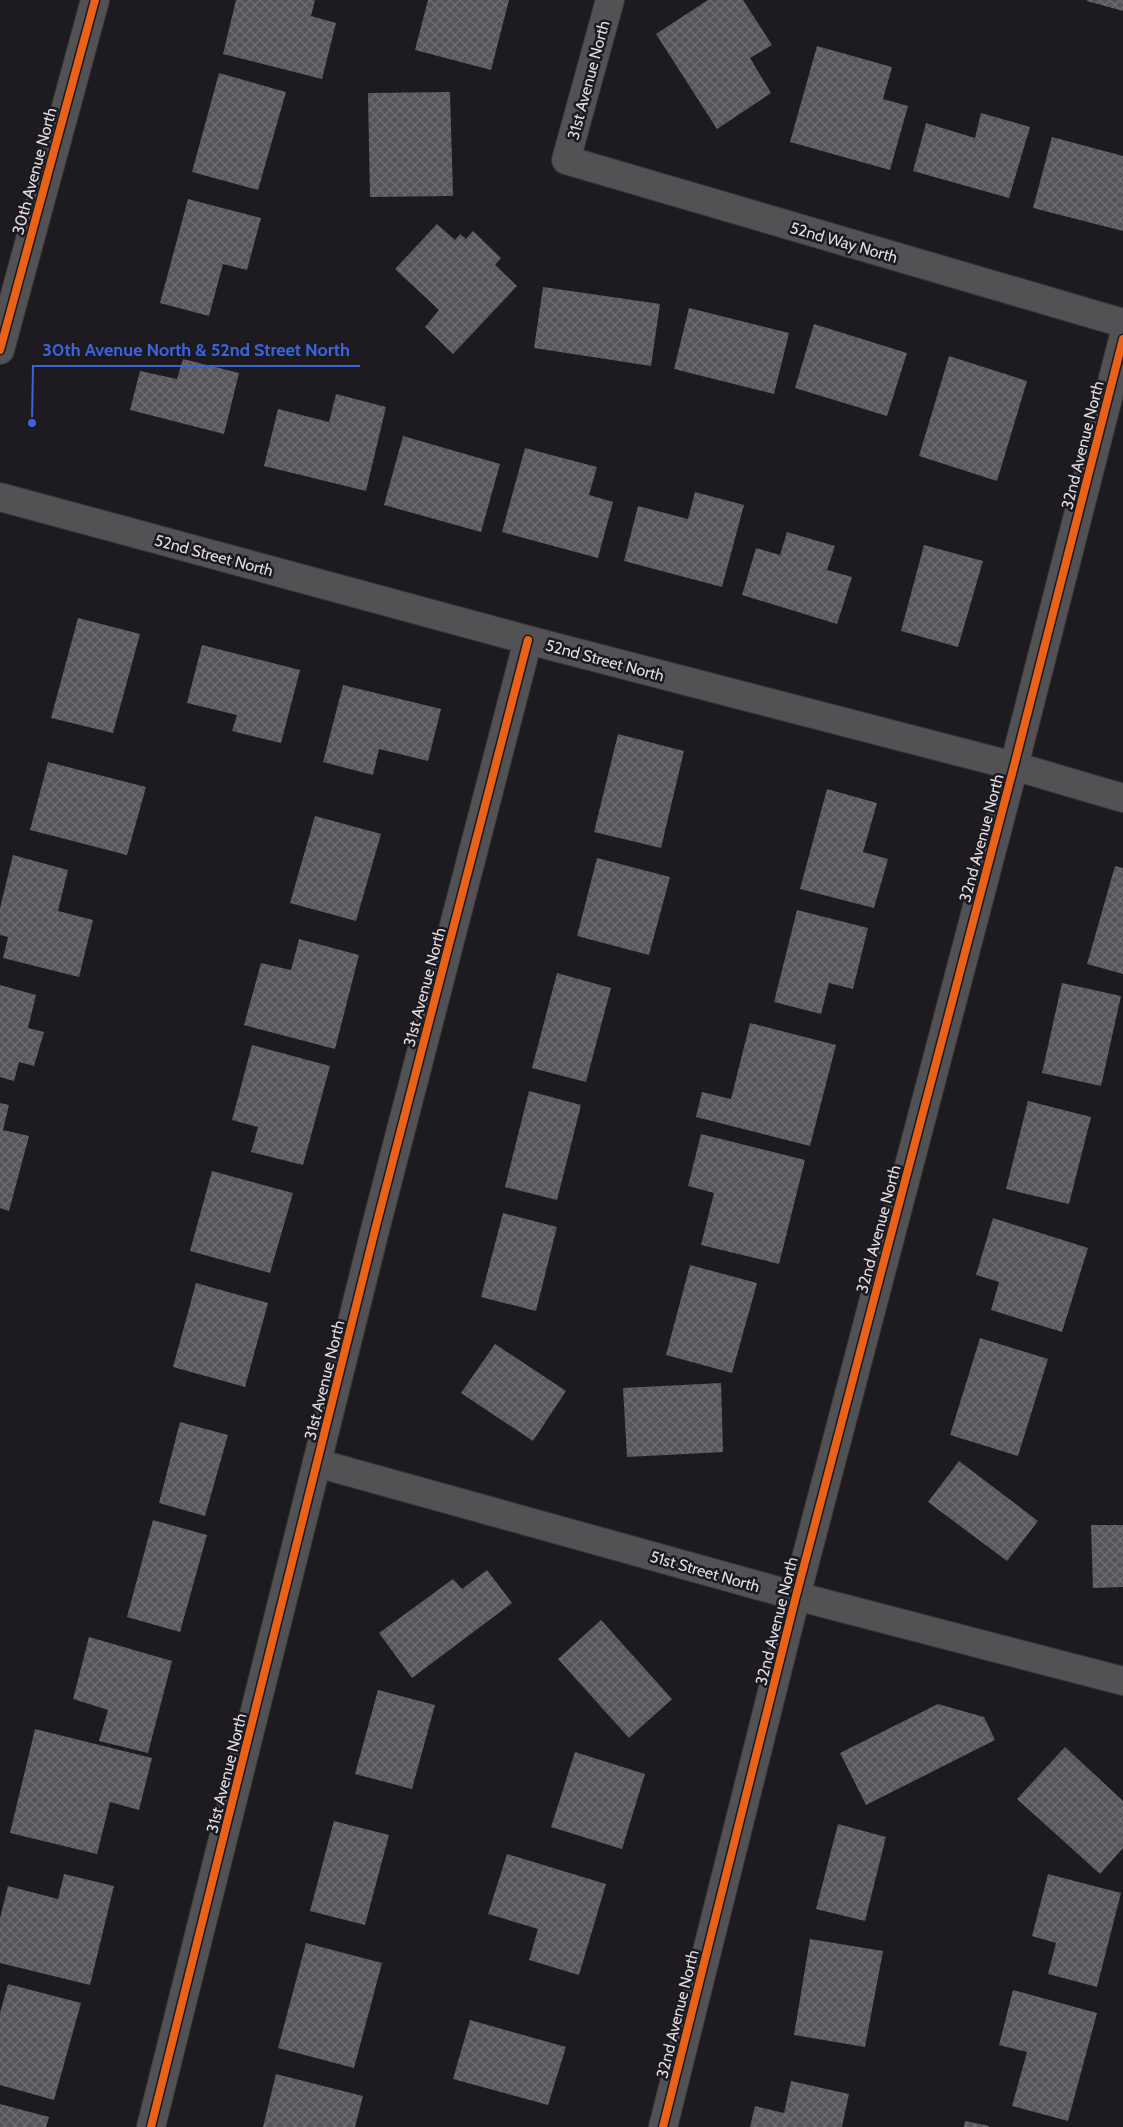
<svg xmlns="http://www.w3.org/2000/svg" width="1123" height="2127" font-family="Cabin,sans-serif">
	<defs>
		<pattern id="building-cross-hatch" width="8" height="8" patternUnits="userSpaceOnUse" patternTransform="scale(1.25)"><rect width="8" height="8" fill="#575559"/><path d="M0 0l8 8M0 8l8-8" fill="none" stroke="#6f6d71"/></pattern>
	</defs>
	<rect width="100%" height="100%" fill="#1d1b1f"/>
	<!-- building -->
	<g fill="url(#building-cross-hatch)">
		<path d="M 236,0 L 315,0 L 311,16 L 336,23 L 322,79 L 223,54 Z"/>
		<path d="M 428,0 L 509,0 L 491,70 L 415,50 Z"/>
		<path d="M 708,0 L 743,0 L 772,45 L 750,58 L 771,93 L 717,129 L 656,34 Z"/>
		<path d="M 1087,0 L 1123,0 L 1123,11 L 1087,1 Z"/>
		<path d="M 817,46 L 892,67 L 883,99 L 908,106 L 890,170 L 790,142 Z"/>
		<path d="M 219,73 L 286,92 L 258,190 L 192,172 Z"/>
		<path d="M 450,92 L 453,196 L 370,197 L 368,93 Z"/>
		<path d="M 981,113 L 1030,127 L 1009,198 L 913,171 L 926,123 L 975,138 Z"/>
		<path d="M 1052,137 L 1123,156 L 1123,231 L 1033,208 Z"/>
		<path d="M 188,199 L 261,218 L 247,270 L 223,264 L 209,316 L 160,303 Z"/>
		<path d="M 437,224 L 455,240 L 460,234 L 466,239 L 473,231 L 501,258 L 495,265 L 517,286 L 453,354 L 425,327 L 439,310 L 395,269 Z"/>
		<path d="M 543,287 L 660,304 L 651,366 L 534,348 Z"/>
		<path d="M 689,308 L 789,333 L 774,394 L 674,369 Z"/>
		<path d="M 814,324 L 907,353 L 887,416 L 795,388 Z"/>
		<path d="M 949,356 L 1027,381 L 997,481 L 919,456 Z"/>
		<path d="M 183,359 L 239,373 L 224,434 L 130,410 L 140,371 L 177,379 Z"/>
		<path d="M 336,394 L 386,407 L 366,491 L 264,466 L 278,409 L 329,422 Z"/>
		<path d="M 403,436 L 500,464 L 481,532 L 384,505 Z"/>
		<path d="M 525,448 L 597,467 L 589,495 L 613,502 L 598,558 L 502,532 Z"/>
		<path d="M 695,492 L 744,505 L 722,587 L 624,561 L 638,506 L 688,519 Z"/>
		<path d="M 787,532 L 835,546 L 827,570 L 852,577 L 837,624 L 742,595 L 756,548 L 780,555 Z"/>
		<path d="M 924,545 L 983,561 L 958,647 L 901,631 Z"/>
		<path d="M 78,618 L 140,634 L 113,733 L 51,718 Z"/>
		<path d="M 202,645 L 300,670 L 281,743 L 232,731 L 237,715 L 187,703 Z"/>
		<path d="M 343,685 L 441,709 L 428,761 L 379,749 L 373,775 L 323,762 Z"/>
		<path d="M 618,734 L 684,751 L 661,848 L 594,832 Z"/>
		<path d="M 48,762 L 146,787 L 127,855 L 30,830 Z"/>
		<path d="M 827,789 L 877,803 L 863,852 L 888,859 L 874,908 L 800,889 Z"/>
		<path d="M 315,816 L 381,834 L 356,921 L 290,903 Z"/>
		<path d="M 13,855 L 68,870 L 58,911 L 93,920 L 79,977 L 3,958 L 8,937 L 0,935 L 0,908 Z"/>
		<path d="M 597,858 L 670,877 L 649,955 L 577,936 Z"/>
		<path d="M 1115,866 L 1123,868 L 1123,974 L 1087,964 Z"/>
		<path d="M 797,910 L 868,928 L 853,989 L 829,983 L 821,1014 L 774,1002 Z"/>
		<path d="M 299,939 L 359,955 L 335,1049 L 244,1025 L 261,963 L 291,970 Z"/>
		<path d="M 557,973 L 611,988 L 586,1082 L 532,1068 Z"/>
		<path d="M 1062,983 L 1121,996 L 1101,1086 L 1042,1073 Z"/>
		<path d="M 0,985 L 36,995 L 28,1028 L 44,1032 L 34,1066 L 19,1062 L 14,1081 L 0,1077 Z"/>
		<path d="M 750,1023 L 836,1045 L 810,1146 L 696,1117 L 702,1092 L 731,1099 Z"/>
		<path d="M 252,1045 L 330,1066 L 303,1165 L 251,1152 L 258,1127 L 232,1120 Z"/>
		<path d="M 529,1091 L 581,1105 L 557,1200 L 505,1187 Z"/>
		<path d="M 1028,1101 L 1091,1117 L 1069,1204 L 1006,1189 Z"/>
		<path d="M 0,1103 L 9,1105 L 3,1130 L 29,1136 L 9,1211 L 0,1208 Z"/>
		<path d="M 701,1134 L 805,1160 L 779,1264 L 701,1245 L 714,1193 L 688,1186 Z"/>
		<path d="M 212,1171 L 293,1193 L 270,1273 L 190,1251 Z"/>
		<path d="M 503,1213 L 557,1227 L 536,1311 L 481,1297 Z"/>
		<path d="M 993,1218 L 1088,1248 L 1062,1332 L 991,1310 L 999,1282 L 976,1275 Z"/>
		<path d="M 690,1265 L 757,1283 L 732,1373 L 666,1355 Z"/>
		<path d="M 196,1283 L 268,1303 L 245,1387 L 173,1367 Z"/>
		<path d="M 980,1338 L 1048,1359 L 1018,1456 L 950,1435 Z"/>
		<path d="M 495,1344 L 566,1391 L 533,1441 L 461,1393 Z"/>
		<path d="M 721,1383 L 723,1452 L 627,1457 L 623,1388 Z"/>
		<path d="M 180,1422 L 228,1435 L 205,1516 L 159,1503 Z"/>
		<path d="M 959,1461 L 1038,1521 L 1007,1561 L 928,1502 Z"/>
		<path d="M 153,1520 L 207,1535 L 180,1632 L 127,1617 Z"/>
		<path d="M 1091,1525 L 1123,1525 L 1123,1587 L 1093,1588 Z"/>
		<path d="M 487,1570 L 512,1603 L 412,1678 L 379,1633 L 453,1579 L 462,1589 Z"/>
		<path d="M 601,1620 L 672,1699 L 629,1738 L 558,1659 Z"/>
		<path d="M 89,1637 L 172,1661 L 148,1753 L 99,1741 L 108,1710 L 73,1699 Z"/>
		<path d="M 378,1690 L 435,1705 L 412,1789 L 355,1774 Z"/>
		<path d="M 938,1704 L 984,1717 L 995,1740 L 866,1805 L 840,1753 Z"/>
		<path d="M 35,1729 L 152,1758 L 139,1810 L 110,1802 L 97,1854 L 10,1833 Z"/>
		<path d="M 1065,1747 L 1123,1801 L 1123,1848 L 1100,1874 L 1017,1799 Z"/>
		<path d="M 575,1752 L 645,1774 L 622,1849 L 551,1827 Z"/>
		<path d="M 334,1821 L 389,1835 L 365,1925 L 310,1911 Z"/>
		<path d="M 838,1824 L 886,1837 L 865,1921 L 816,1909 Z"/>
		<path d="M 507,1854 L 606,1884 L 579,1975 L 529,1960 L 538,1929 L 488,1914 Z"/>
		<path d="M 64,1874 L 114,1886 L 90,1985 L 0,1963 L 0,1918 L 8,1886 L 58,1899 Z"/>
		<path d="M 1048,1874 L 1121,1893 L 1097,1987 L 1048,1974 L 1056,1943 L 1032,1936 Z"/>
		<path d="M 810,1939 L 883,1951 L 865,2047 L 794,2035 Z"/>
		<path d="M 306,1943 L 382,1963 L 354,2068 L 278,2048 Z"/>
		<path d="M 8,1984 L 81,2003 L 54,2100 L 0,2085 L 0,2013 Z"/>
		<path d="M 1013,1990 L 1097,2013 L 1068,2121 L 1012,2106 L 1027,2052 L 999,2045 Z"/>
		<path d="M 470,2020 L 566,2047 L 548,2105 L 453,2079 Z"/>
		<path d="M 276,2074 L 363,2096 L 355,2127 L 263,2127 Z"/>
		<path d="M 791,2081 L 849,2094 L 842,2127 L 750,2127 L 755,2106 L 784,2113 Z"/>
		<path d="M 0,2104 L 49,2117 L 46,2127 L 0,2127 Z"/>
		<path d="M 965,2121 L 989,2126 L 989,2127 L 964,2127 Z"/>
	</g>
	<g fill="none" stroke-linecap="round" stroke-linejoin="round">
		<!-- minor casing -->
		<g stroke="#363537" stroke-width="30">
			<g id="minor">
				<path d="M 610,0 L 566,160 L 1123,323"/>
				<path d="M 0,350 L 95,0"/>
				<path d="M 0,497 L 528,640 L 1014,766 L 1123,798"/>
				<path d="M 317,1463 L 796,1596 L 1123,1681"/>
				<path d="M 151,2127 L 376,1226 L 528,640"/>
				<path d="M 663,2127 L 796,1596 L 1014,766 L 1123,339"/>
			</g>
		</g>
		<!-- minor -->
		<use href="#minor" stroke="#525154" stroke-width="28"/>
		<!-- cycleway casing -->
		<g stroke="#1d1921" stroke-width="11">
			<g id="cycleway">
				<path d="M 0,350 L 95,0"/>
				<path d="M 151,2127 L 376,1226 L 528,640"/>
				<path d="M 663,2127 L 796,1596 L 1014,766 L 1123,339"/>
			</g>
		</g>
		<!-- cycleway -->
		<use href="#cycleway" stroke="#ea6118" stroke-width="8"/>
	</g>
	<g text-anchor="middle" stroke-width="5" stroke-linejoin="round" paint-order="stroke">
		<!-- street labels -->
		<g font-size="16" fill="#e0dde2" stroke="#1d1921">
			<text transform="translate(588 80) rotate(-75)" y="6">31st Avenue North</text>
			<text transform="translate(34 171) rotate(-75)" y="6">30th Avenue North</text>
			<text transform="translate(844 242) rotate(16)" y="6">52nd Way North</text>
			<text transform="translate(1082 445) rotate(-76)" y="6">32nd Avenue North</text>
			<text transform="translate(214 555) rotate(15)" y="6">52nd Street North</text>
			<text transform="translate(605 660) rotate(15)" y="6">52nd Street North</text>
			<text transform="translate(981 838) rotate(-75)" y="6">32nd Avenue North</text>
			<text transform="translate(424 987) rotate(-75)" y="6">31st Avenue North</text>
			<text transform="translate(878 1229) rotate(-75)" y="6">32nd Avenue North</text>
			<text transform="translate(324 1380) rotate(-76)" y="6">31st Avenue North</text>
			<text transform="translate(705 1571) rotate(16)" y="6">51st Street North</text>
			<text transform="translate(776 1621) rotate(-76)" y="6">32nd Avenue North</text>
			<text transform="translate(226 1773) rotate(-76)" y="6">31st Avenue North</text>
			<text transform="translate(677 2014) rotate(-76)" y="6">32nd Avenue North</text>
		</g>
	</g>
	<!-- callouts -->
	<path fill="none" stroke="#3a63da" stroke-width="2" d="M32 423L33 366H360"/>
	<circle fill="#3a63da" stroke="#1d1921" stroke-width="2" cx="32" cy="423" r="5"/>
	<g font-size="18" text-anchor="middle" font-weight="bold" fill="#3a63da" stroke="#1d1921" stroke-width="5" stroke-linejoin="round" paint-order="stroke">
		<text x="196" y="356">30th Avenue North &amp; 52nd Street North</text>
	</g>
</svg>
